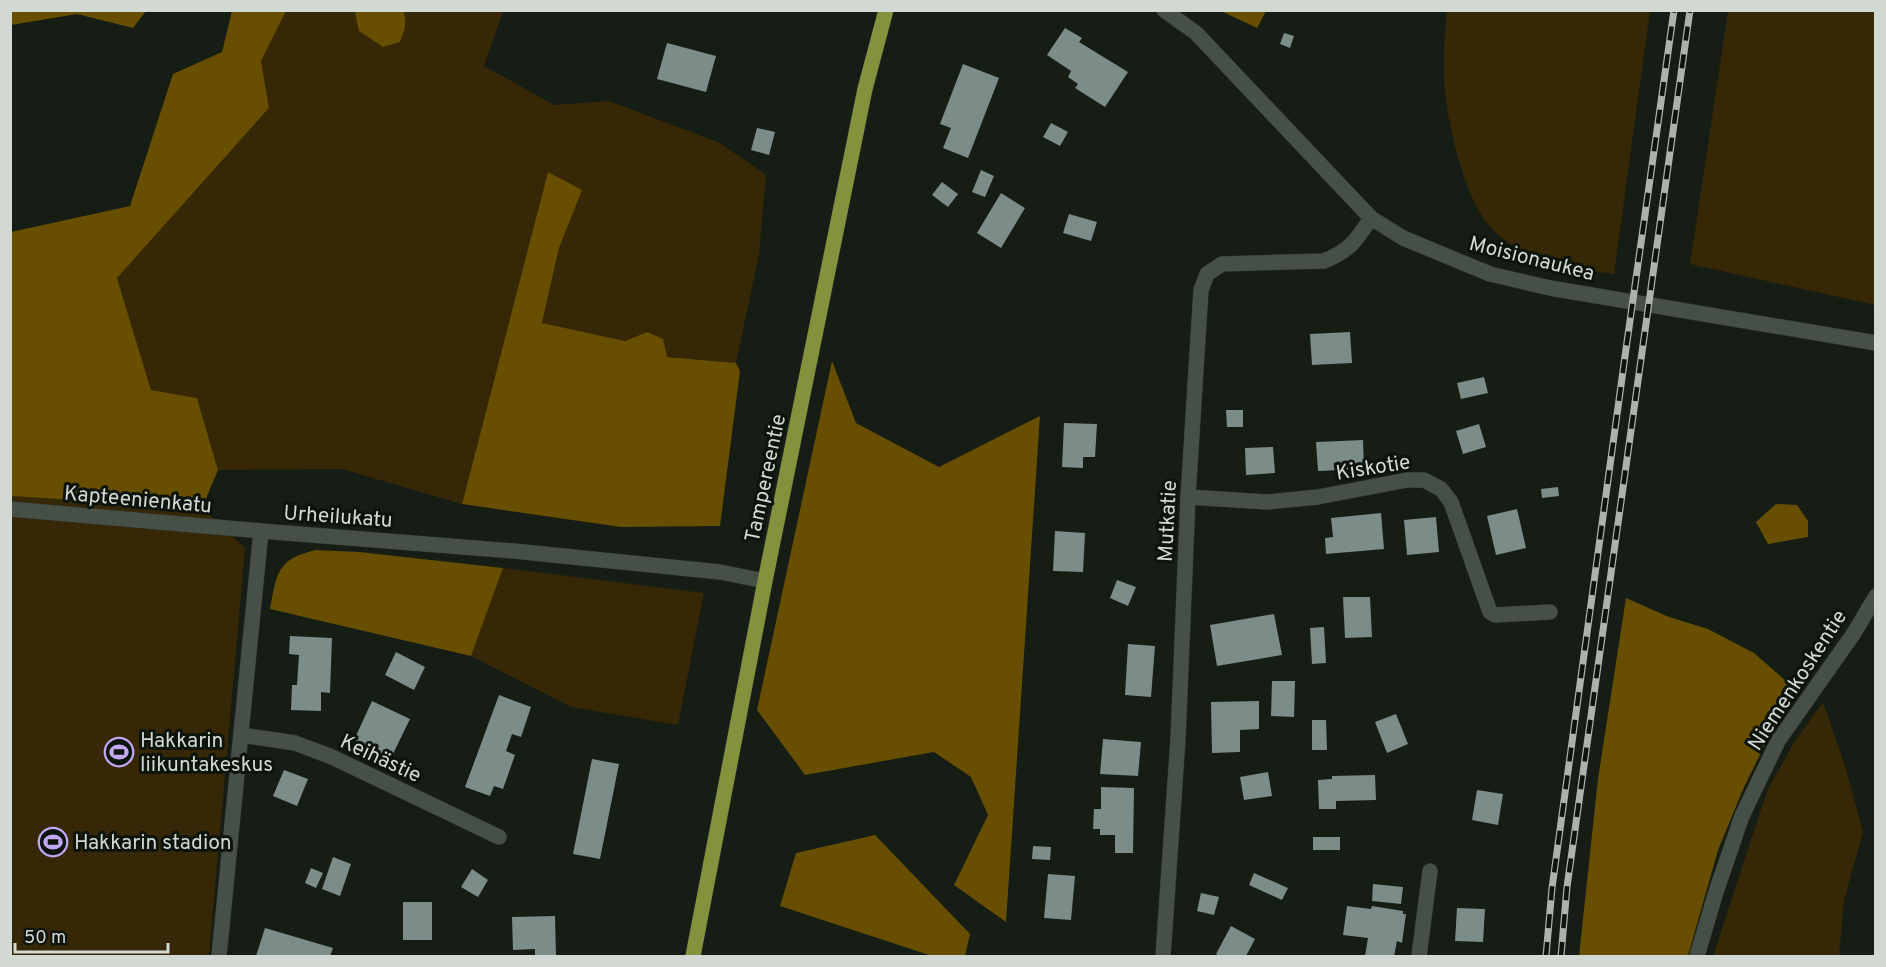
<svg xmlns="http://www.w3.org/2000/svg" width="1886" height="967" font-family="Overpass,sans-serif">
	<rect width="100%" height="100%" fill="#151d15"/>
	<!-- green -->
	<g fill="#362806">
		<path d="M 286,11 L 503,11 L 484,66 L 554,105 L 609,101 L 720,143 L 766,175 L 759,254 L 736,363 L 667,357 L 647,332 L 625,341 L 542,323 L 559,248 L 581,191 L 548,173 L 462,504 L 342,469 L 218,470 L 197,398 L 151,390 L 117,277 L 269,108 L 261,61 Z"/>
		<path d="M 1447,11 L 1650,11 L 1614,274 C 1572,268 1523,262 1492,229 C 1466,202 1449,130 1445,93 C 1443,66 1444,37 1447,11 Z"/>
		<path d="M 1728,11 L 1875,11 L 1875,305 L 1690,264 Z"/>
		<path d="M 11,496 L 202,508 L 245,548 L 209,956 L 11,956 Z"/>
		<path d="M 503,568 L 704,593 L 678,725 L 571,707 L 471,656 Z"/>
		<path d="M 1823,702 L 1845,766 L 1863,832 L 1844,900 L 1839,956 L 1713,956 L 1767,791 L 1793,744 Z"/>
	</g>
	<!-- forest -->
	<g fill="#684e01">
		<path d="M 11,10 L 146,10 L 146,11 L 133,28 L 77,14 L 11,25 Z"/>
		<path d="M 232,11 L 286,11 L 261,61 L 269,108 L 117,278 L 151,390 L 197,398 L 218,470 L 202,508 L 11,496 L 11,232 L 130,206 L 173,74 L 222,52 Z"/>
		<path d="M 357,11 L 403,11 C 408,21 404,32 400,42 L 383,47 L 359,31 L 355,13 Z"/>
		<path d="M 1221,11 L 1266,11 L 1257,28 Z"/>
		<path d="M 548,172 L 582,190 L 559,248 L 542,323 L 625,341 L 647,332 L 663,339 L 667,357 L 736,363 L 740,371 L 720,526 L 621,527 L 462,504 Z"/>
		<path d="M 832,361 L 856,423 L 939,467 L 1040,416 L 1006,922 L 954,885 L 988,815 L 971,777 L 934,752 L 805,775 L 757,710 Z"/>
		<path d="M 1776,504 L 1797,505 L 1808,521 L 1808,537 L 1768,544 L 1756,522 Z"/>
		<path d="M 316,550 L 359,552 L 503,568 L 471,656 L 270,609 C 277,574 276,559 316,550 Z"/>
		<path d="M 1626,598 L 1669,617 L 1708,629 L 1754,653 L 1793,687 L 1744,787 L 1718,850 L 1688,956 L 1579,956 L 1598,779 Z"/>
		<path d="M 875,835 L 970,934 L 965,956 L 932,956 L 780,906 L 796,853 Z"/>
	</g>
	<!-- building -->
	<g fill="#7c8c88">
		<path d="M 1065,28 L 1082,38 L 1079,42 L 1128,72 L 1105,107 L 1075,88 L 1078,84 L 1068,77 L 1071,71 L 1047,55 Z"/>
		<path d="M 1284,33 L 1294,36 L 1290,48 L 1280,44 Z"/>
		<path d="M 667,43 L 716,56 L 706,92 L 657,79 Z"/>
		<path d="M 963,64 L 999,78 L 968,158 L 943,148 L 951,128 L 940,124 Z"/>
		<path d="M 1051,123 L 1068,132 L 1060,146 L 1043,137 Z"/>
		<path d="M 757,128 L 775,132 L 769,155 L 751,150 Z"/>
		<path d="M 981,170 L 994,176 L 985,197 L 972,192 Z"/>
		<path d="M 942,182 L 958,194 L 948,207 L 932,195 Z"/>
		<path d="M 1001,193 L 1025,208 L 1001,248 L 977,233 Z"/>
		<path d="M 1069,214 L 1097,222 L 1091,241 L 1063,233 Z"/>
		<path d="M 1350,332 L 1352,363 L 1312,365 L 1310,334 Z"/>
		<path d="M 1484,377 L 1488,393 L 1461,399 L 1457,383 Z"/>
		<path d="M 1226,410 L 1243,410 L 1243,427 L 1227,427 Z"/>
		<path d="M 1064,423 L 1097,424 L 1095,457 L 1083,457 L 1083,468 L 1062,467 Z"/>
		<path d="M 1479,424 L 1486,447 L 1463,454 L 1456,431 Z"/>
		<path d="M 1363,440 L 1364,469 L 1318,471 L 1316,442 Z"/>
		<path d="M 1273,447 L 1275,473 L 1246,475 L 1245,448 Z"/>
		<path d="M 1558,487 L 1559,496 L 1542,498 L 1541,489 Z"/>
		<path d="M 1517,509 L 1526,548 L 1496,555 L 1487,516 Z"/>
		<path d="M 1381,513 L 1384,549 L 1326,554 L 1325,538 L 1333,537 L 1331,518 Z"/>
		<path d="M 1436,517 L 1439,552 L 1407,555 L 1404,520 Z"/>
		<path d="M 1055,531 L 1085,533 L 1083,572 L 1053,571 Z"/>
		<path d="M 1117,580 L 1136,587 L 1128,606 L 1110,598 Z"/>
		<path d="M 1343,597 L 1370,597 L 1372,637 L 1345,638 Z"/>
		<path d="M 1274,614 L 1282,655 L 1217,666 L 1210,625 Z"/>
		<path d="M 1324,627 L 1326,663 L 1312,664 L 1310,628 Z"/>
		<path d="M 290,636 L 332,638 L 330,693 L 321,692 L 321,711 L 291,710 L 292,685 L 297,685 L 299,655 L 289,654 Z"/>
		<path d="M 1128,644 L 1155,646 L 1151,697 L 1125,695 Z"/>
		<path d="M 396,652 L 425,667 L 414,690 L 385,675 Z"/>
		<path d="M 1272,681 L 1295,681 L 1294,717 L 1271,716 Z"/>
		<path d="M 499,695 L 531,707 L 521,737 L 512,734 L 506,751 L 515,755 L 503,789 L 494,786 L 490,796 L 465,787 Z"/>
		<path d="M 372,701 L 410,719 L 391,758 L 354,740 Z"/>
		<path d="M 1259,701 L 1259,729 L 1240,730 L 1240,752 L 1212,753 L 1211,702 Z"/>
		<path d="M 1396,714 L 1408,744 L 1387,753 L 1375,722 Z"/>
		<path d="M 1312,720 L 1326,720 L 1327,750 L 1312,750 Z"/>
		<path d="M 1103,739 L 1141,742 L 1138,776 L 1100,774 Z"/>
		<path d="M 592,759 L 619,764 L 600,859 L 573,854 Z"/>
		<path d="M 284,770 L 308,779 L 297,806 L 273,796 Z"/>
		<path d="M 1268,772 L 1272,796 L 1244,800 L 1240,777 Z"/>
		<path d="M 1375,775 L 1376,800 L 1336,801 L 1336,809 L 1319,809 L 1318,780 L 1332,779 L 1332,776 Z"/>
		<path d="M 1101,787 L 1134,788 L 1133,853 L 1115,853 L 1115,835 L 1100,835 L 1100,829 L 1093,829 L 1094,809 L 1101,809 Z"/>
		<path d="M 1477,790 L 1503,794 L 1498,825 L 1472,820 Z"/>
		<rect x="1313" y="837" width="27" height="13"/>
		<path d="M 1033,846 L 1051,847 L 1050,860 L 1032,859 Z"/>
		<path d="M 333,857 L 351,864 L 340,896 L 322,889 Z"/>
		<path d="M 311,868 L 323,873 L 316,888 L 305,883 Z"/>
		<path d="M 472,869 L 488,880 L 478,897 L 461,887 Z"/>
		<path d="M 1254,873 L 1288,888 L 1282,900 L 1249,885 Z"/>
		<path d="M 1048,874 L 1075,876 L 1071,920 L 1044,918 Z"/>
		<path d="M 1373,884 L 1403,887 L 1401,904 L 1372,901 Z"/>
		<path d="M 1201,893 L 1219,897 L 1214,915 L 1197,911 Z"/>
		<rect x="403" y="902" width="29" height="38"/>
		<path d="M 1347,906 L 1371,909 L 1372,906 L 1403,911 L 1403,914 L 1406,914 L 1402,943 L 1397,941 L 1394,956 L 1365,956 L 1368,938 L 1343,935 Z"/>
		<path d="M 1457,908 L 1485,909 L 1483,942 L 1455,941 Z"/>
		<path d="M 555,916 L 556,956 L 535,956 L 535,949 L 513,950 L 512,917 Z"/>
		<path d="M 1231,926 L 1255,939 L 1246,956 L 1220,956 L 1216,954 Z"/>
		<path d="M 265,928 L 333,948 L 330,956 L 256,956 Z"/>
	</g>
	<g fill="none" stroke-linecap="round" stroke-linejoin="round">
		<!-- minor casing -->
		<g stroke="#313631" stroke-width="16">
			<g id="minor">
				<path d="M 1164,10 L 1196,33 L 1371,218 L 1403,238 L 1490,274 L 1550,288 L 1876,343"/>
				<path d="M 1188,497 L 1267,502 L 1318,497 L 1407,480 L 1424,480 L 1441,489 L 1451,502 L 1490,612 L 1495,615 L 1550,612"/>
				<path d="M 10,509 L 261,531"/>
				<path d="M 241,735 L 295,743 L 332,757 L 499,837"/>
				<path d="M 219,956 L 261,531 L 514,551 L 720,572 L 765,581"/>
				<path d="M 1163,956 L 1178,739 L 1188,497 L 1201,290 L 1207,274 L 1222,264 L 1324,261 C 1349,251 1356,241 1371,218"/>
				<path d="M 1419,956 L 1430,871"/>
				<path d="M 1697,956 L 1716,892 L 1742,816 L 1778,741 L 1854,633 L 1876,596"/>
			</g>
		</g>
		<!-- major casing -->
		<g stroke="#313631" stroke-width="16">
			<path id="major" d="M 693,956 L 765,581 L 865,89 L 886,10"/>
		</g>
		<!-- minor -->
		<use href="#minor" stroke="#465046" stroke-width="15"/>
		<!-- major -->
		<use href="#major" stroke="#84923d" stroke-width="15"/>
		<!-- rail casing -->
		<g stroke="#acb3ac" stroke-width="7">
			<g id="rail">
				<path d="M 1546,956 L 1552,888 L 1626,349 L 1674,10"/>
				<path d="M 1561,956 L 1567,887 L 1690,10"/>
			</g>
		</g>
		<!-- rail -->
		<use href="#rail" stroke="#0c140d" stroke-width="4.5" stroke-dasharray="14" stroke-linecap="butt"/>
	</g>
	<!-- icons -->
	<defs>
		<g id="stadium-ring" transform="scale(1.5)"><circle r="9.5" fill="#0c140d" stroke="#c0a8f3" stroke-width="1.5"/><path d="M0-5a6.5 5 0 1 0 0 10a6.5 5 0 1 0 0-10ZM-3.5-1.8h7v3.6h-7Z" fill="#c0a8f3"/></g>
	</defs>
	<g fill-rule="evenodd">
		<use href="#stadium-ring" x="119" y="752"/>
		<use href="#stadium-ring" x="53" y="842"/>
	</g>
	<g text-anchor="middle" stroke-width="6" stroke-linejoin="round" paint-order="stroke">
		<!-- street labels -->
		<g font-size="21" fill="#d2d8d2" stroke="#0c140d">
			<text transform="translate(1532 258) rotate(14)" y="7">Moisionaukea</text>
			<text transform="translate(1373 467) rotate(-9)" y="7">Kiskotie</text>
			<text transform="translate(765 478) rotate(-78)" y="7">Tampereentie</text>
			<text transform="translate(138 499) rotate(5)" y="7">Kapteenienkatu</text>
			<text transform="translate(338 516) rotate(4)" y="7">Urheilukatu</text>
			<text transform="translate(1167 521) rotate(-87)" y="7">Mutkatie</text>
			<text transform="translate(1797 680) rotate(-57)" y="7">Niemenkoskentie</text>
			<text transform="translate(381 758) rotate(25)" y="7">Keihästie</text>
		</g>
		<!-- poi labels -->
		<g font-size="21" fill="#d2d8d2" stroke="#0c140d" text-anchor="start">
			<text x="140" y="747">Hakkarin<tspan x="140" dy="24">liikuntakeskus</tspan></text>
			<text x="74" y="849">Hakkarin stadion</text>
		</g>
	</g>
	<!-- border -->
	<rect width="1886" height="967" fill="none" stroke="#d2d8d2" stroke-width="24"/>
	<!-- scale -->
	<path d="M15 943v9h153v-9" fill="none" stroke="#d2d8d2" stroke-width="3"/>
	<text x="24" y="943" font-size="18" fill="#d2d8d2" stroke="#0c140d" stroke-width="4.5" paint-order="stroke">50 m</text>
</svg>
